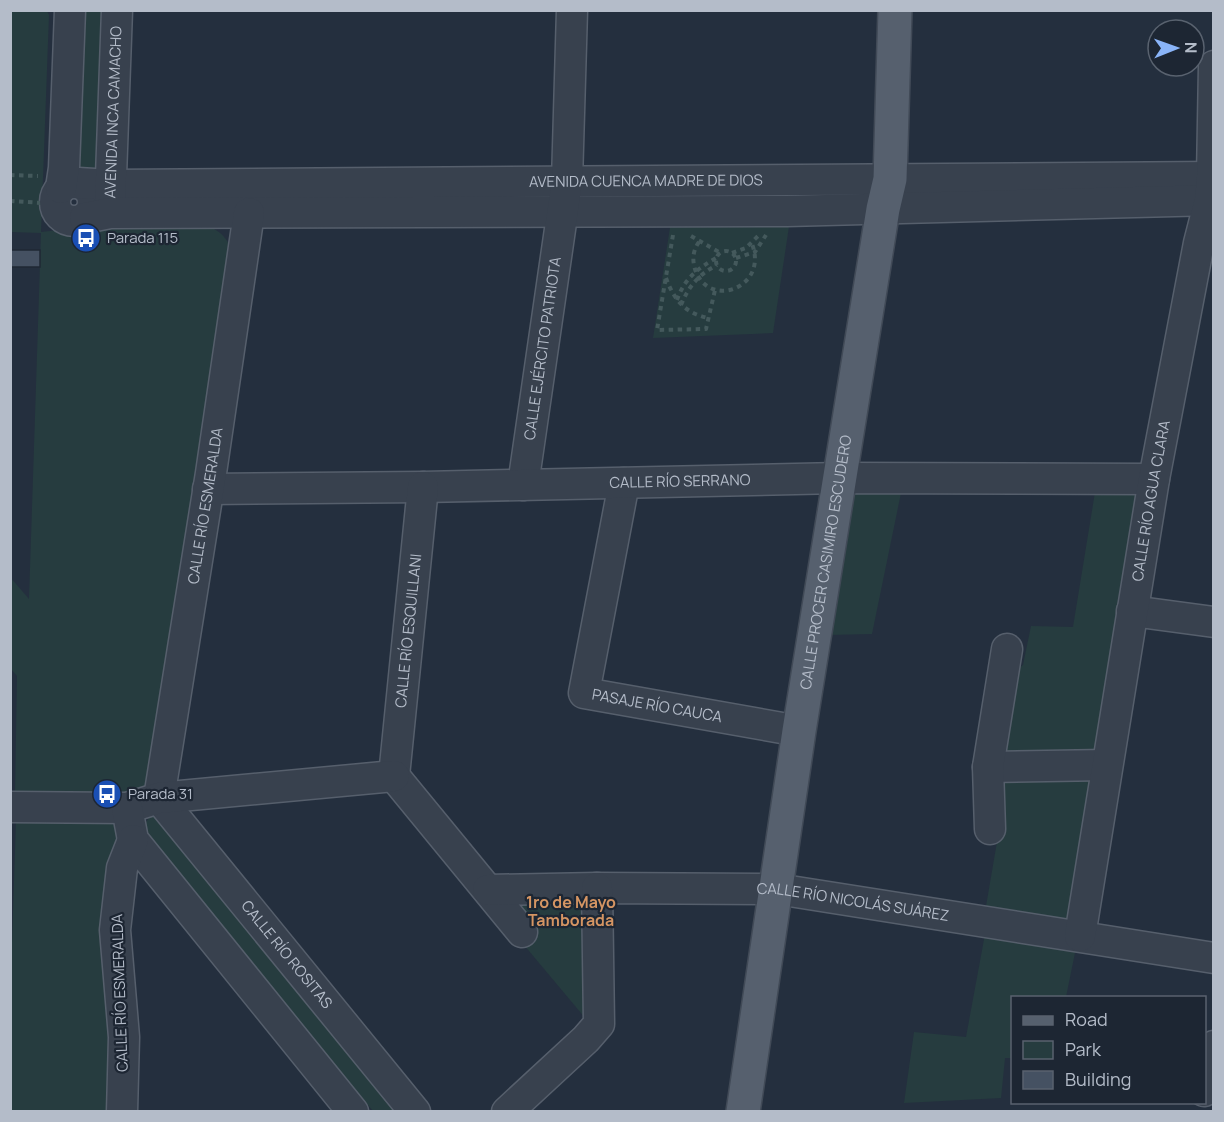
<svg xmlns="http://www.w3.org/2000/svg" width="1224" height="1122" font-family="Manrope,sans-serif">
	<rect width="100%" height="100%" fill="#242f3e"/>
	<!-- green -->
	<g fill="#263c3f">
		<path d="M 11,11 L 47,11 L 49,15 L 41,232 L 94,226 L 201,225 C 217,228 224,234 232,249 L 149,788 L 128,798 L 15,795 L 17,676 L 11,669 L 10,577 L 29,599 L 41,233 L 11,232 Z"/>
		<path d="M 81,11 L 107,11 L 99,171 L 78,175 Z"/>
		<path d="M 790,220 L 773,333 L 653,338 L 671,221 Z"/>
		<path d="M 1096,486 L 1132,489 L 1141,501 L 1099,753 L 999,755 L 1011,674 L 1023,665 L 1031,626 L 1073,627 Z"/>
		<path d="M 901,493 L 872,634 L 828,635 L 853,494 Z"/>
		<path d="M 1093,777 L 1075,926 L 985,912 L 998,836 L 997,779 Z"/>
		<path d="M 152,813 L 398,1111 L 373,1111 L 141,830 Z"/>
		<path d="M 108,819 L 120,832 L 112,1111 L 11,1112 L 11,973 L 16,820 Z"/>
		<path d="M 503,898 L 581,900 L 584,905 L 586,1019 L 524,945 Z"/>
		<path d="M 985,934 L 1076,948 L 1066,997 L 1012,998 L 1012,1058 L 1005,1058 L 1001,1098 L 904,1103 L 914,1032 L 966,1037 Z"/>
	</g>
	<!-- building -->
	<rect fill="#455162" stroke="#1f2835" stroke-width="1.5" x="10" y="250" width="30" height="17"/>
	<g fill="none" stroke-linecap="round" stroke-linejoin="round">
		<!-- minor casing -->
		<g stroke="#565f6c" stroke-width="33">
			<g id="minor">
				<circle cx="74" cy="202" r="19"/>
				<path id="s1" d="M 78,183 L 111,185 L 1214,177"/>
				<path d="M 61,188 L 64,168 L 70,10"/>
				<path id="s2" d="M 110,204 L 117,10"/>
				<path d="M 85,218 L 110,213 L 787,211 L 1214,200"/>
				<path id="s3" d="M 624,483 L 584,693 L 799,731"/>
				<path id="s4" d="M 523,485 L 567,181 L 572,10"/>
				<path id="s5" d="M 208,489 L 423,487 L 840,478 L 1154,479"/>
				<path d="M 1132,611 L 1214,622"/>
				<path d="M 988,767 L 1107,765"/>
				<path id="s6" d="M 394,776 L 423,487"/>
				<path d="M 394,776 L 522,932"/>
				<path id="s7" d="M 159,798 L 211,473 L 249,213"/>
				<path id="s8" d="M 159,798 L 415,1112"/>
				<path d="M 10,807 L 127,808 L 159,798 L 394,776"/>
				<path d="M 127,808 L 133,840 L 353,1112"/>
				<path d="M 990,829 L 988,767 L 1007,649"/>
				<path id="s9" d="M 488,890 L 597,888 L 777,889 L 1214,958"/>
				<path id="s10" d="M 1080,936 L 1154,479 L 1199,243 L 1210,200 L 1212,177 L 1214,66"/>
				<path d="M 1204,1091 L 1214,1046"/>
				<path d="M 122,1112 L 124,1037 L 115,930 L 122,868 L 133,840"/>
				<path d="M 507,1112 L 586,1039 L 599,1024 L 597,888"/>
			</g>
		</g>
		<!-- major casing -->
		<g stroke="#414a57" stroke-width="36">
			<g id="major">
				<path id="s11" d="M 743,1112 L 799,731 L 883,209 L 890,179 L 895,10"/>
			</g>
		</g>
		<!-- path -->
		<g stroke="#44595c" stroke-width="4" stroke-dasharray="4.5 4.5" stroke-linecap="butt">
			<path d="M 10,175 L 38,176"/>
			<path d="M 10,201 L 43,203"/>
			<path d="M 673,235 L 657,330 L 706,329 L 715,290"/>
			<path d="M 691,236 L 719,252"/>
			<path d="M 699,242 C 693,250 692,260 695,269 C 708,310 769,288 752,244"/>
			<circle cx="726" cy="261" r="10"/>
			<path d="M 732,253 L 746,248 L 758,236"/>
			<path d="M 736,258 L 755,252 L 766,235"/>
			<path d="M 666,278 C 674,300 685,313 708,318"/>
			<path d="M 677,300 C 684,279 697,269 716,258"/>
			<path d="M 681,305 C 689,286 698,275 717,265"/>
		</g>
		<!-- minor -->
		<use href="#minor" stroke="#38414e" stroke-width="30"/>
		<!-- major -->
		<use href="#major" stroke="#56606e" stroke-width="33"/>
	</g>
	<!-- icons -->
	<defs>
		<g id="bus-disc" transform="scale(1.5)"><circle r="9.5" fill="#1a4fb4" stroke="#1d2633"/><path d="M-5-6H5V4H4V6H2V4H-2V6H-4V4H-5ZM-3.5-4V0h7V-4ZM-3.5 1.2v1.5H-2V1.2ZM2 1.2v1.5H3.5V1.2Z" fill="#fff"/></g>
	</defs>
	<g fill-rule="evenodd">
		<use href="#bus-disc" x="86" y="238"/>
		<use href="#bus-disc" x="107" y="794"/>
	</g>
	<g text-anchor="middle" stroke-width="4.5" stroke-linejoin="round" paint-order="stroke">
		<!-- street labels -->
		<g font-size="15" fill="#b4bcc9" stroke="#1d2633">
			<text dy="5" stroke="none"><textPath href="#s2" startOffset="92">AVENIDA INCA CAMACHO</textPath></text>
			<text dy="5" stroke="none"><textPath href="#s1" startOffset="568">AVENIDA CUENCA MADRE DE DIOS</textPath></text>
			<text dy="5" stroke="none"><textPath href="#s4" startOffset="138">CALLE EJÉRCITO PATRIOTA</textPath></text>
			<text dy="5" stroke="none"><textPath href="#s5" startOffset="472">CALLE RÍO SERRANO</textPath></text>
			<text dy="5" stroke="none"><textPath href="#s10" startOffset="441">CALLE RÍO AGUA CLARA</textPath></text>
			<text dy="5" stroke="none"><textPath href="#s7" startOffset="296">CALLE RÍO ESMERALDA</textPath></text>
			<text dy="5" stroke="none"><textPath href="#s11" startOffset="556">CALLE PROCER CASIMIRO ESCUDERO</textPath></text>
			<text dy="5" stroke="none"><textPath href="#s6" startOffset="146">CALLE RÍO ESQUILLANI</textPath></text>
			<text dy="5" stroke="none"><textPath href="#s3" startOffset="288">PASAJE RÍO CAUCA</textPath></text>
			<text dy="5" stroke="none"><textPath href="#s9" startOffset="366">CALLE RÍO NICOLÁS SUÁREZ</textPath></text>
			<text dy="5" stroke="none"><textPath href="#s8" startOffset="202">CALLE RÍO ROSITAS</textPath></text>
			<text transform="translate(120 993) rotate(-92)" y="5">CALLE RÍO ESMERALDA</text>
		</g>
		<!-- poi labels -->
		<g font-size="15" fill="#b4bcc9" stroke="#1d2633" text-anchor="start">
			<text x="107" y="243">Parada 115</text>
			<text x="128" y="799">Parada 31</text>
		</g>
		<!-- neighbourhood labels -->
		<g font-size="16" font-weight="bold" fill="#d59563" stroke="#1d2633">
			<text x="571" y="908">1ro de Mayo<tspan x="571" dy="18">Tamborada</tspan></text>
		</g>
	</g>
	<!-- border -->
	<rect width="1224" height="1122" fill="none" stroke="#b4bcc9" stroke-width="24"/>
	<!-- legend -->
	<rect x="1011" y="996" width="195" height="108" fill="#1d2633" stroke="#59626f" stroke-width="1.5"/>
	<rect x="1023" y="1016" width="30" height="9" fill="#56606e" stroke="#59626f" stroke-width="1.5"/>
	<text x="1065" y="1026" font-size="18" fill="#b4bcc9">Road</text>
	<rect x="1023" y="1041" width="30" height="18" fill="#263c3f" stroke="#59626f" stroke-width="1.5"/>
	<text x="1065" y="1056" font-size="18" fill="#b4bcc9">Park</text>
	<rect x="1023" y="1071" width="30" height="18" fill="#455162" stroke="#59626f" stroke-width="1.5"/>
	<text x="1065" y="1086" font-size="18" fill="#b4bcc9">Building</text>
	<!-- north arrow -->
	<g transform="translate(1176 48) rotate(89)"><circle r="28" fill="#1d2633" stroke="#59626f" stroke-width="1.5"/>
	<path d="M0-4.5L10 22L0 15L-10 22Z" fill="#8ab4f8"/>
	<text y="-9" font-size="16" font-weight="bold" text-anchor="middle" fill="#b4bcc9">N</text>
	</g>
</svg>
